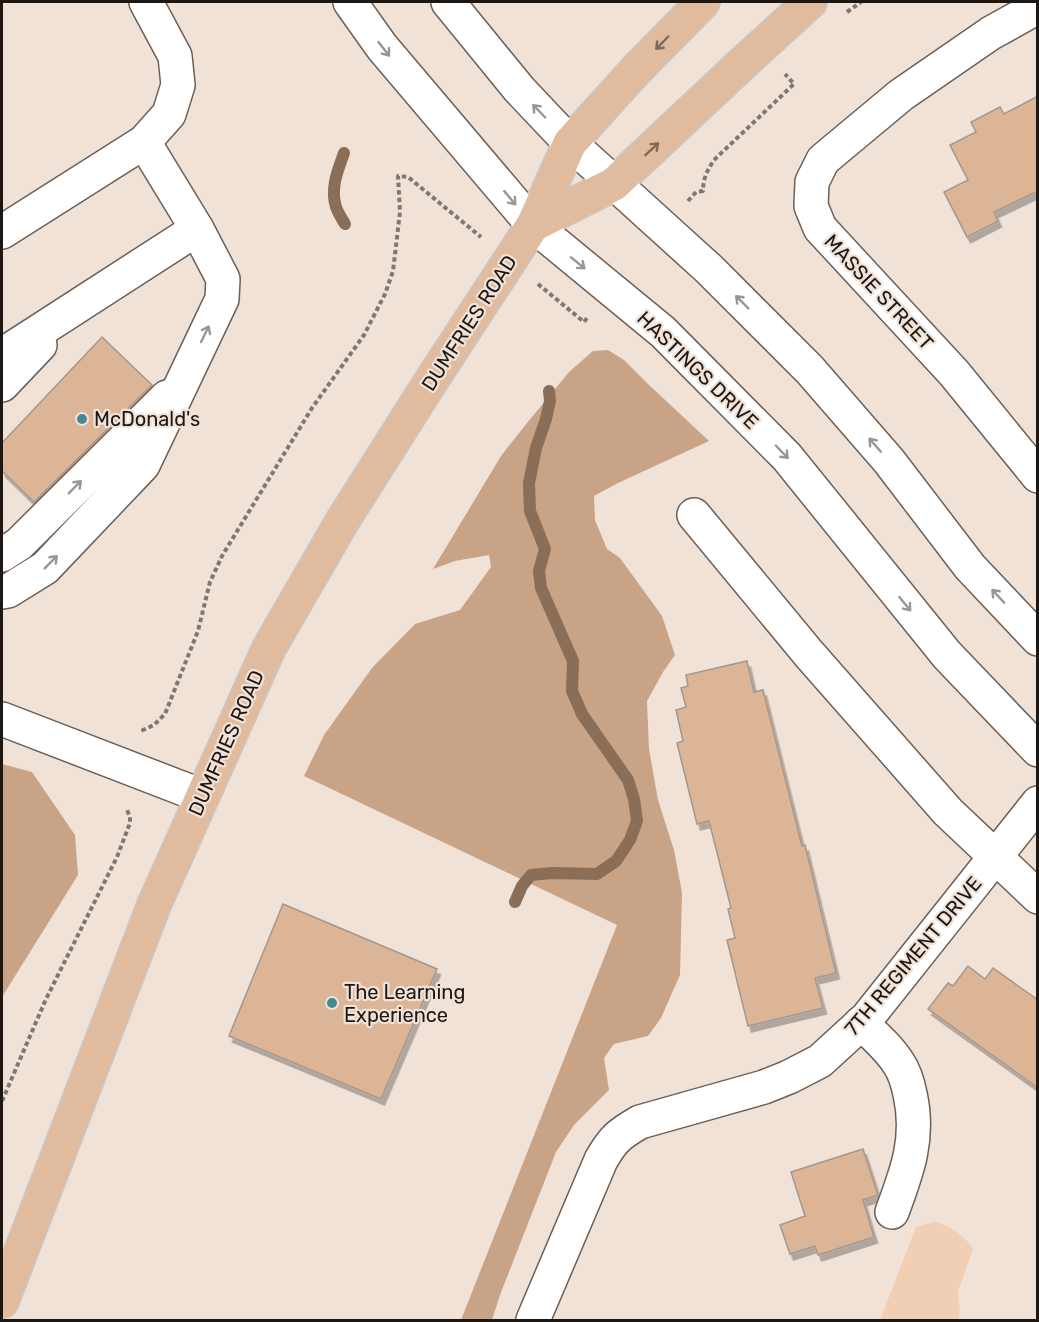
<svg xmlns="http://www.w3.org/2000/svg" width="1039" height="1322" font-family="Rubik,sans-serif">
	<defs>
		<filter id="shadow"><feDropShadow dx="3.5" dy="6" stdDeviation="0" flood-color="#0004"/></filter>
	</defs>
	<rect width="100%" height="100%" fill="#f1e2d8"/>
	<!-- green -->
	<path fill="#f1cfb5" d="M 936,1222 C 952,1227 964,1235 973,1249 L 958,1292 L 960,1313 L 958,1320 L 880,1320 L 916,1227 L 925,1224 Z"/>
	<!-- forest -->
	<g fill="#c9a386">
		<path d="M 608,350 L 624,360 L 648,384 L 709,441 L 618,483 L 594,496 L 595,520 L 607,549 L 620,558 L 662,616 L 675,655 L 663,672 L 647,701 L 649,749 L 658,800 L 674,850 L 682,893 L 680,975 L 661,1018 L 648,1036 L 614,1044 L 604,1058 L 609,1090 L 574,1125 L 556,1152 L 500,1295 L 492,1320 L 461,1320 L 617,925 L 304,776 L 324,735 L 372,668 L 415,624 L 460,610 L 491,567 L 489,555 L 455,561 L 433,569 L 501,456 L 527,423 L 569,372 L 593,351 Z"/>
		<path d="M 2,764 L 32,772 L 75,835 L 78,875 L 2,997 Z"/>
	</g>
	<g fill="none" stroke-linecap="round" stroke-linejoin="round">
		<!-- stream -->
		<g stroke="#8a6e58" stroke-width="12">
			<path d="M 344,153 C 338,170 330,188 336,207 C 338,213 342,219 345,224"/>
			<path d="M 515,902 L 522,886 L 531,875 L 552,873 L 597,874 L 616,861 L 630,840 L 637,821 L 634,799 L 628,780 L 582,714 L 572,691 L 573,661 L 541,588 L 539,571 L 545,549 L 530,511 L 529,483 L 536,448 L 546,419 L 550,401 L 549,391"/>
		</g>
	</g>
	<!-- building -->
	<g fill="#dcb597" stroke="#a4978d" stroke-width="1.5" filter="url(#shadow)">
		<path d="M 1038,96 L 1038,191 L 994,212 L 998,221 L 967,237 L 944,192 L 968,180 L 950,145 L 976,132 L 971,122 L 1000,107 L 1004,114 Z"/>
		<path d="M 102,337 L 152,385 L 34,502 L 2,471 L 2,443 Z"/>
		<path d="M 747,661 L 754,692 L 763,690 L 802,846 L 805,845 L 836,973 L 815,978 L 823,1008 L 748,1026 L 727,940 L 735,938 L 728,909 L 731,908 L 709,821 L 697,824 L 677,743 L 683,741 L 676,710 L 686,707 L 681,688 L 688,686 L 686,675 Z"/>
		<path d="M 283,904 L 437,969 L 381,1099 L 229,1036 Z"/>
		<path d="M 968,966 L 985,979 L 993,968 L 1038,1000 L 1038,1088 L 928,1009 L 948,983 L 953,986 Z"/>
		<path d="M 863,1149 L 878,1195 L 863,1200 L 874,1237 L 818,1255 L 815,1246 L 790,1254 L 780,1225 L 805,1216 L 791,1172 Z"/>
	</g>
	<g fill="none" stroke-linecap="round" stroke-linejoin="round">
		<!-- minor casing -->
		<g stroke="#6c5f56" stroke-width="36">
			<g id="minor">
				<path d="M 350,2 L 382,47 L 533,225 L 663,332 L 787,457 L 947,655 L 1038,750"/>
				<path d="M 448,2 L 519,89 L 570,143 L 709,269 L 810,370 L 889,461 L 970,567 L 1038,639"/>
				<path d="M 1038,7 L 991,33 L 901,95 L 823,160 L 812,182 L 811,206 L 820,228 L 954,373 L 1038,476"/>
				<path d="M 2,232 L 144,142 L 169,114 L 178,85 L 175,56 L 146,2"/>
				<path d="M 2,355 L 197,229 L 144,142"/>
				<path d="M 2,385 L 40,345"/>
				<path d="M 694,515 L 809,654 L 948,812 L 1038,897"/>
				<path d="M 2,555 L 19,544 L 167,397"/>
				<path d="M 2,592 L 8,591 L 45,568 L 143,465 L 222,299 L 223,279 L 197,229"/>
				<path d="M 2,719 L 202,796"/>
				<path d="M 861,1023 C 875,1036 889,1048 899,1064 C 905,1073 908,1084 910,1094 C 920,1138 907,1172 892,1212"/>
				<path d="M 533,1320 L 601,1160 C 613,1139 619,1134 640,1122 L 764,1087 L 789,1077 L 820,1061 L 867,1018 L 1038,803"/>
			</g>
		</g>
		<!-- major casing -->
		<g stroke="#c9c7c6" stroke-width="36">
			<g id="major">
				<path d="M 533,225 L 614,184 L 743,63 L 810,2"/>
				<path d="M 2,1301 L 154,905 L 269,648 L 343,520 L 433,378 L 533,225 L 570,143 L 636,70 L 703,2"/>
			</g>
		</g>
		<!-- path -->
		<g stroke="#817771" stroke-width="4" stroke-dasharray="4.5 3" stroke-linecap="butt">
			<path d="M 847,12 L 861,2"/>
			<path d="M 688,201 L 696,192 L 703,191 C 703,178 708,168 716,158 L 794,84 L 785,74"/>
			<path d="M 538,284 L 584,322 L 587,318"/>
			<path d="M 144,731 L 143,730 L 154,725 L 165,714 L 198,631 L 210,582 L 222,556 L 312,408 L 364,335 L 385,294 L 393,271 L 400,212 L 398,176 L 408,177 L 481,237"/>
			<path d="M 2,1101 L 46,999 L 117,857 L 130,823 L 130,817 L 127,810"/>
		</g>
		<!-- minor -->
		<use href="#minor" stroke="#fff" stroke-width="33"/>
		<!-- major -->
		<use href="#major" stroke="#e0bb9d" stroke-width="33"/>
	</g>
	<!-- one-way arrows -->
	<defs><path id="oneway-shaft" d="M-6 0H5M1.5-3L5.5 0L1.5 3" fill="none" stroke-width="1.6" stroke-linecap="round" stroke-linejoin="round" transform="scale(1.5)"/></defs>
	<g stroke="#7e6958">
		<use href="#oneway-shaft" transform="translate(662 43) rotate(134)"/>
		<use href="#oneway-shaft" transform="translate(652 149) rotate(-43)"/>
	</g>
	<g stroke="#999795">
		<use href="#oneway-shaft" transform="translate(384 49) rotate(52)"/>
		<use href="#oneway-shaft" transform="translate(539 111) rotate(-134)"/>
		<use href="#oneway-shaft" transform="translate(510 198) rotate(50)"/>
		<use href="#oneway-shaft" transform="translate(578 263) rotate(39)"/>
		<use href="#oneway-shaft" transform="translate(742 302) rotate(-135)"/>
		<use href="#oneway-shaft" transform="translate(205 334) rotate(-64)"/>
		<use href="#oneway-shaft" transform="translate(875 445) rotate(-131)"/>
		<use href="#oneway-shaft" transform="translate(782 452) rotate(46)"/>
		<use href="#oneway-shaft" transform="translate(75 487) rotate(-45)"/>
		<use href="#oneway-shaft" transform="translate(51 562) rotate(-45)"/>
		<use href="#oneway-shaft" transform="translate(998 596) rotate(-133)"/>
		<use href="#oneway-shaft" transform="translate(905 604) rotate(51)"/>
	</g>
	<!-- markers -->
	<g fill="#438994" stroke="#f1e2d8" stroke-width="2">
		<circle cx="82" cy="419" r="6"/>
		<circle cx="332" cy="1003" r="6"/>
	</g>
	<g text-anchor="middle" stroke-width="4.5" stroke-linejoin="round" paint-order="stroke">
		<!-- street labels -->
		<g font-size="20" fill="#1c1713" stroke="#f1e2d8">
			<text transform="translate(879 292) rotate(47)" y="7">MASSIE STREET</text>
			<text transform="translate(469 323) rotate(-57)" y="7">DUMFRIES ROAD</text>
			<text transform="translate(698 370) rotate(44)" y="7">HASTINGS DRIVE</text>
			<text transform="translate(226 743) rotate(-66)" y="7">DUMFRIES ROAD</text>
			<text transform="translate(913 956) rotate(-50)" y="7">7TH REGIMENT DRIVE</text>
		</g>
		<!-- poi labels -->
		<g font-size="20" fill="#1c1713" stroke="#f1e2d8" text-anchor="start">
			<text x="94" y="426">McDonald's</text>
			<text x="344" y="999">The Learning<tspan x="344" dy="23">Experience</tspan></text>
		</g>
	</g>
	<!-- border -->
	<rect width="1039" height="1322" fill="none" stroke="#1c1713" stroke-width="6"/>
</svg>
